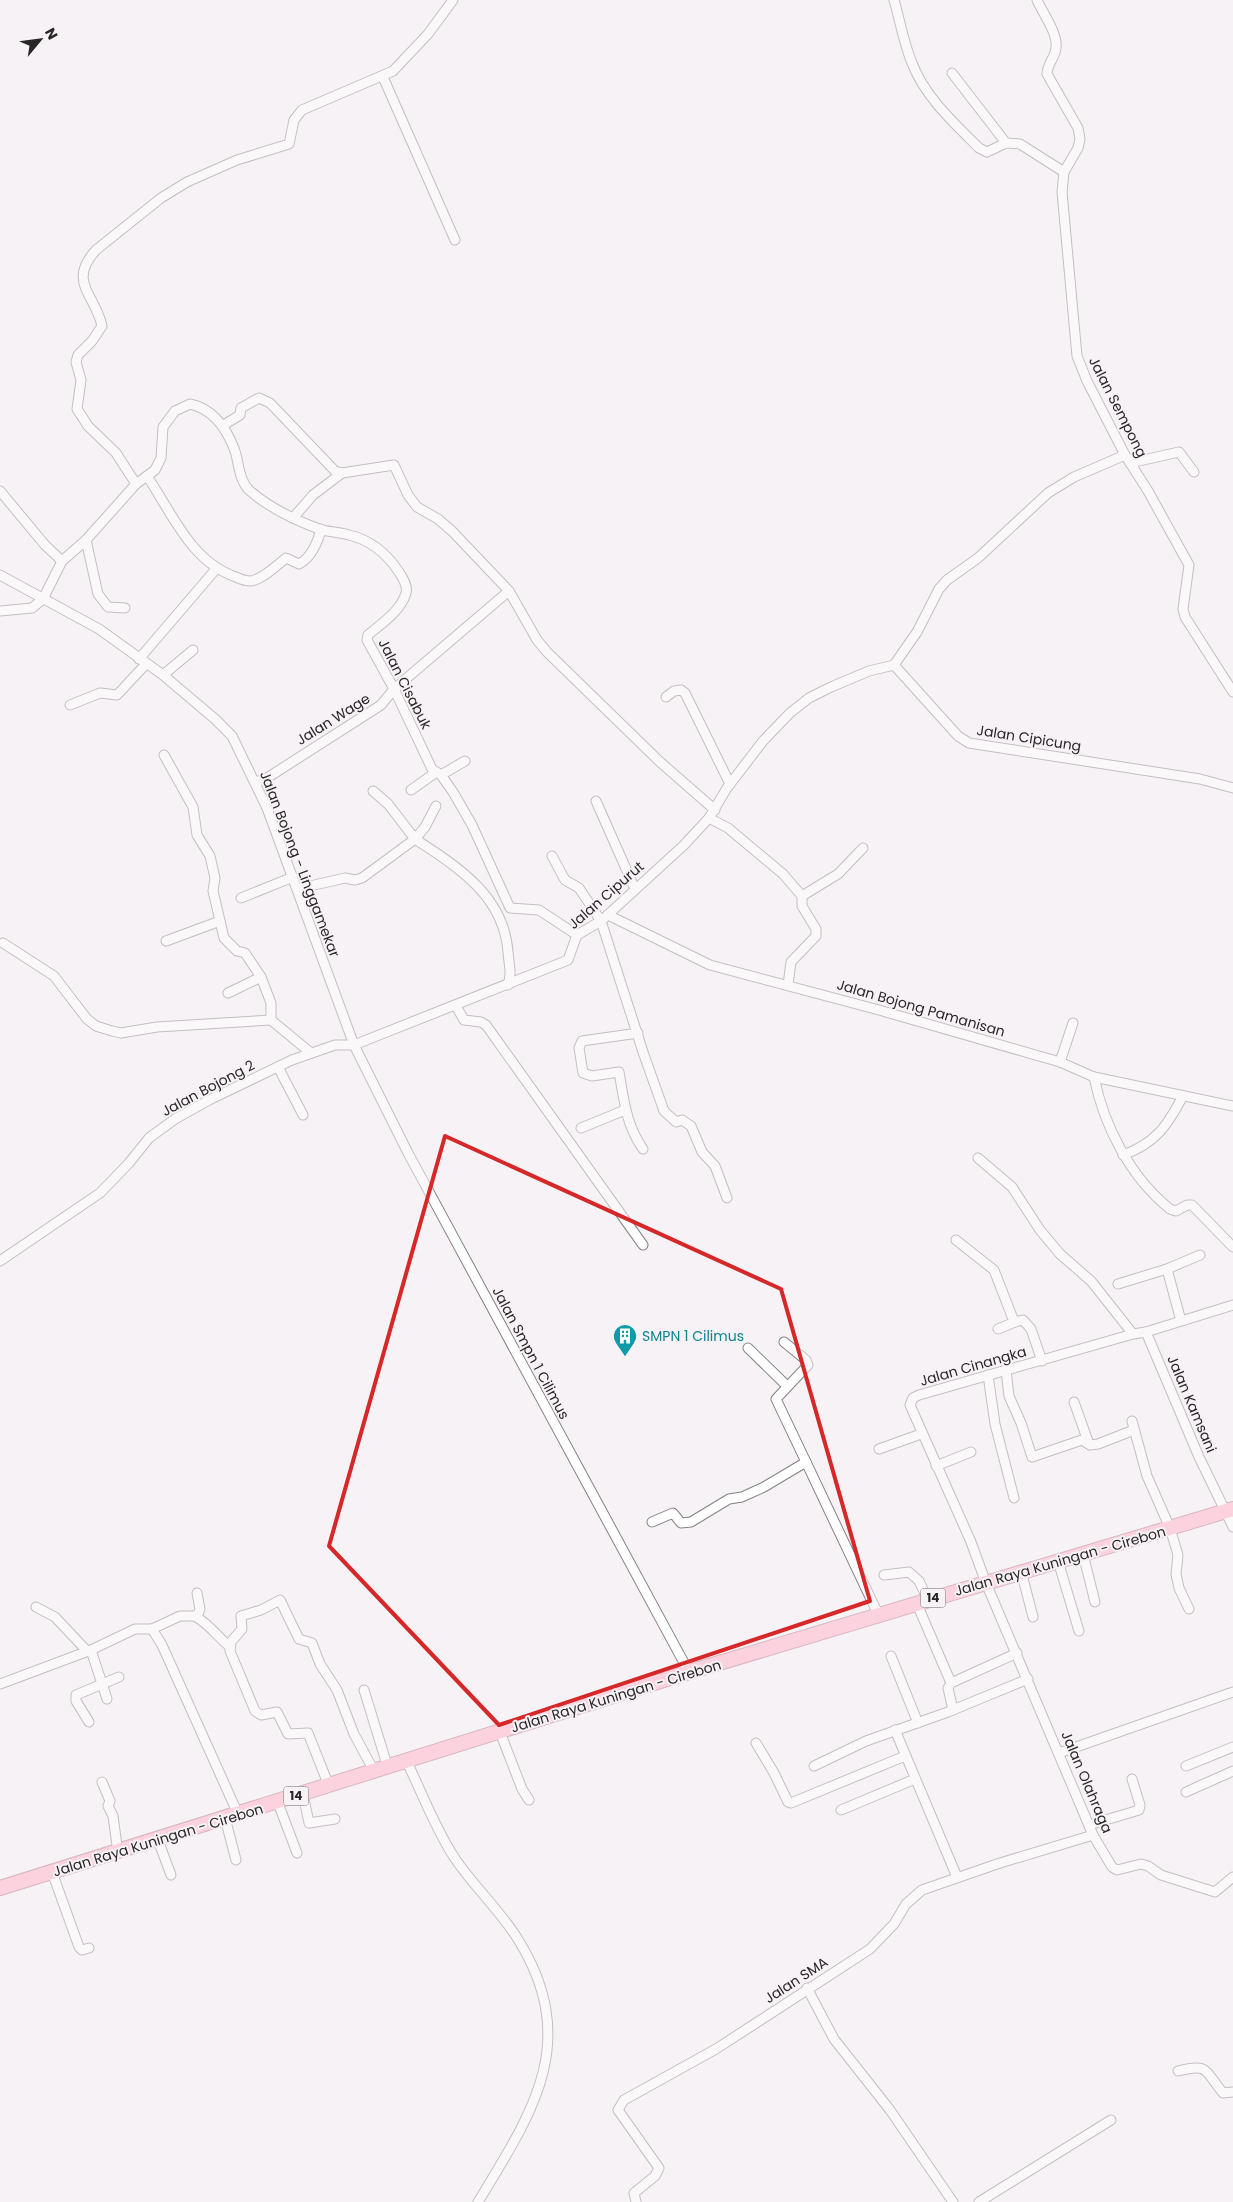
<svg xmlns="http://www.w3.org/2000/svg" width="1233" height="2202" font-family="Poppins,sans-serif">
	<rect width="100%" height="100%" fill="#f7f2f6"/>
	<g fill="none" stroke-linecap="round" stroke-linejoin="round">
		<!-- minor casing -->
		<g stroke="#858085" stroke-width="11">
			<g id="minor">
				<path d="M 894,0 C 900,21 904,44 912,63 C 925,97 954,123 979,148 L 987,152 L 1006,143 L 1020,144 L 1064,172"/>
				<path d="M 1037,0 C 1043,14 1058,33 1056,48 C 1055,58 1047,64 1047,74 L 1078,128 L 1080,139 L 1078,148 L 1064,172 L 1062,192 L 1077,356 L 1087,381 L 1125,455 L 1148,491 L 1189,565 L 1183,609 L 1185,617 L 1233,692"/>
				<path d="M 952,73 L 1006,143"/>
				<path d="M 383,77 L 455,240"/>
				<path d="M 222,426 L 240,415 L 241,408 L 259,398 L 270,403 L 335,471 L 342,473 L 394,465 L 408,495 L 417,507 L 438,519 L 452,531 L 509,591 L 537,640 L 547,652 L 659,761 L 715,810"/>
				<path d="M 1130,463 L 1179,452 L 1194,472"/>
				<path d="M 147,476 C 172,513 191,562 236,577 C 240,579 246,581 251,581 C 263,579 276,566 286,558 L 299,564 C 311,558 318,542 321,529"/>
				<path d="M 136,484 L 116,453 L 88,426 L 77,409 L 81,380 L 76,362 L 78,355 L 92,341 L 102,326 C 95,294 67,282 96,250 L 161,198 L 187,182 L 237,160 L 289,144 L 294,120 L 302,110 L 393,71 L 428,34 L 453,0"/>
				<path d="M 0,491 L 45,545 L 62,561"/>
				<path d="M 293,518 L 313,495 L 342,473"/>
				<path d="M 86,540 L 98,594 L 108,607 L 125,608"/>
				<path d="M 0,575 L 99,629 L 163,675 L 215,719 L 232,736 L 267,808 L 354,1045 L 408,1153 L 689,1672"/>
				<path d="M 0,611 L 32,608 L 43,599 L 62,561 L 86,540 L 136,484 L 155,470 L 161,458 L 163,427 L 175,411 L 190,404 C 214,409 227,429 235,451 C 239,464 239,480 249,490 C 268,507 295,520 319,529 C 328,532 339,532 349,535 C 371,540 387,554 399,572 C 403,578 408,586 406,593 C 401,611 381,624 368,635 L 367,640 L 394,689 L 432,769 L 441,775 L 453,792 L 472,825 L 510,908 L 539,910 L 577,935"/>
				<path d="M 139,659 L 216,569"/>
				<path d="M 894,665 L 917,632 L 939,589 L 947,580 L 978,558 L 1048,493 L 1074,477 L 1125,455"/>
				<path d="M 163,675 L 193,650"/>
				<path d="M 666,697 L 674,691 L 681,690 L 685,693 L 730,784"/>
				<path d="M 70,705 L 100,693 L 117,695 L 146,664"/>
				<path d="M 164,755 L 193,807 L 197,835 L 210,856 L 215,878 L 213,891 L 224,938 L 237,951 L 245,953 L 261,977"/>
				<path d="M 441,775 L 465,761"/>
				<path d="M 256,782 L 267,778 L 381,705 L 394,689 L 509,591"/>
				<path d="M 411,790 L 435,773"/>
				<path d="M 373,791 L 388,804 L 415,839 L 425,827 L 436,806"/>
				<path d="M 596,801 L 635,889"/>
				<path d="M 709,818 L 728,828 L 783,874 L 802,896 L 802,906 L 816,929 L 816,936 L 791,962 L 788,985"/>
				<path d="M 552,856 L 565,880 L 579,888 L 601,921 L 644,1055 L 664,1111 L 676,1122 L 682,1120 L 691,1126 L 702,1152 L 715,1166 L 727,1198"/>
				<path d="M 297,889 L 345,878 L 355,880 L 362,878 L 415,839 C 458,867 504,896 508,952 C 509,967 512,971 508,985"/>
				<path d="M 802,896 L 838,874 L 863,848"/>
				<path d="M 241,898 L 293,877"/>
				<path d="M 608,915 L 710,965 L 879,1010 L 1060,1062 L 1094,1077 L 1233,1106"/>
				<path d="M 166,941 L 220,921"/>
				<path d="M 3,943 L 54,976 L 87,1019 L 96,1026 L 112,1031 L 121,1033 L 157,1027 L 271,1020"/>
				<path d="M 228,993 L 261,977 L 271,1003 L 271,1020 L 311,1053"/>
				<path d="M 456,1006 L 464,1020 L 481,1022 L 486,1025 L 643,1245"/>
				<path d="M 638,1033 L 582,1041 L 579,1048 L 583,1073 L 592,1076 L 619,1072 C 624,1100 626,1125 643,1149"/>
				<path d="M 1060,1062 L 1073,1023"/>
				<path d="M 278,1067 L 303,1115"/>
				<path d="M 1094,1077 C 1104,1126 1130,1177 1170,1209 L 1176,1211 L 1187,1205 L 1192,1205 L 1233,1247"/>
				<path d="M 581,1128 L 625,1110"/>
				<path d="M 1123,1155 C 1156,1143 1167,1126 1183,1096"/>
				<path d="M 978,1158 L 1012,1187 L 1040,1230 L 1060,1254 L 1091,1281 L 1133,1334"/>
				<path d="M 956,1240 L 994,1270 L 1013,1319 L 1015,1322 L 1023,1320 L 1031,1329 L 1042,1361"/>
				<path d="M 0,1261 L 100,1193 L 129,1163 L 149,1138 L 175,1119 L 209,1100 L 292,1060 L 335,1045 L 354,1045 L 568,960 L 577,935 L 601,921 L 684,845 L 709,818 L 727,788 L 763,741 L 790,713 L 809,698 L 831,687 L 869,671 L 894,665 L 958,736 L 969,743 L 1200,779 L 1233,788"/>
				<path d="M 1167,1269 L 1181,1321"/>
				<path d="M 1118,1284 L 1167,1269 L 1200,1255"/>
				<path d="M 1233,1305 L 1146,1332 L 1133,1334 L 919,1395 L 913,1398 L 910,1405 L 971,1542 L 986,1583 L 1093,1835 L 1112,1867 L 1117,1870 L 1141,1864 L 1148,1866 L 1161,1875 L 1215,1892 L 1233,1877"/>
				<path d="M 998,1329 L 1015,1322"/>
				<path d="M 1146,1332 L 1199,1457 L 1233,1527"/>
				<path d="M 748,1348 L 787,1386"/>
				<path d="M 1006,1370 L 1009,1396 L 1021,1423 L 1032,1457 L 1082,1440 L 1090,1445 L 1098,1444 L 1134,1430"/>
				<path d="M 988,1375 L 995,1424 L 1014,1498"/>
				<path d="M 1074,1402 L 1089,1444"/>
				<path d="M 1132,1421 L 1147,1476 L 1170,1528 L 1178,1555 L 1176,1574 L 1179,1588 L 1189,1609"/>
				<path d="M 879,1449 L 921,1434"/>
				<path d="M 806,1462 L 879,1616"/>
				<path d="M 936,1466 L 971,1452"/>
				<path d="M 652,1522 L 673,1513 L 681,1523 L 691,1522 L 729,1499 L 742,1497 L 764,1487 L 806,1462 L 776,1399 L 808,1365 L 806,1360 L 784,1342"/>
				<path d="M 1083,1554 L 1095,1602"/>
				<path d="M 1058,1561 L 1079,1631"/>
				<path d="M 1021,1571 L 1033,1617"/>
				<path d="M 884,1575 L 909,1572 L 919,1581 L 928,1600"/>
				<path d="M 917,1604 L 951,1683"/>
				<path d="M 36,1607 L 55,1617 L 87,1651"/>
				<path d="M 195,1616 C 211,1626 216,1635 229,1646"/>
				<path d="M 152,1629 L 180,1616 L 195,1616 L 198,1614 L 200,1609 L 197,1593"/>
				<path d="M 91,1650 L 107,1699"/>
				<path d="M 891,1656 L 918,1723"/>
				<path d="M 0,1684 L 91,1650 L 135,1629 L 152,1629 L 162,1645 L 238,1814"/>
				<path d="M 364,1690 L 388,1768"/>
				<path d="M 953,1710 L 948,1688 L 951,1683 L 1017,1653"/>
				<path d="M 89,1722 L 76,1701 L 76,1695 L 119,1677"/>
				<path d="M 895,1730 L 957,1877"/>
				<path d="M 500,1732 L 522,1789 L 529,1800"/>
				<path d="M 756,1743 L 774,1773 L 788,1802 L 791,1803 L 905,1756"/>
				<path d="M 1059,1753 L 1233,1692"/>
				<path d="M 407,1762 C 422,1793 435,1828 454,1857 C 473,1886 501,1911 519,1941 C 581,2043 532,2113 478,2202"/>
				<path d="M 814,1766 L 866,1741 L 948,1712 L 1028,1679"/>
				<path d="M 1186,1766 L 1233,1747"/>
				<path d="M 102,1782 L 110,1801 L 108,1806 L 113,1816 L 118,1853"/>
				<path d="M 329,1786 L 308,1733 L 288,1734 L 277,1712 L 261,1715 L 255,1711 L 230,1651 L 231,1642 L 242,1629 L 241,1616 L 261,1610 L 280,1600 L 299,1639 L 312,1643 L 320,1664 L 337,1690 L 354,1734 L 374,1771"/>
				<path d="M 1186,1792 L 1233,1771"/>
				<path d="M 303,1794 L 309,1823 L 335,1819"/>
				<path d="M 278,1803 L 297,1853"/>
				<path d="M 841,1810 L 915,1779"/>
				<path d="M 225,1818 L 236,1860"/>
				<path d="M 1089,1825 L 1139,1810 L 1140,1805 L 1132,1779"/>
				<path d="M 158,1840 L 171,1875"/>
				<path d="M 52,1872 L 79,1947 L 82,1950 L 89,1948"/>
				<path d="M 807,1988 L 834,2039 L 890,2110 L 953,2202"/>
				<path d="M 1178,2071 C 1209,2063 1204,2070 1223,2093 L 1233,2092"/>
				<path d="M 636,2202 L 634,2193 L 655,2176 L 659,2168 L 618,2110 L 624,2100 L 716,2049 L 870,1949 L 894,1924 L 906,1904 L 922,1890 L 1000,1863 L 1093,1835"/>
				<path d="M 979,2202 L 1111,2120"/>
			</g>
		</g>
		<!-- trunk casing -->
		<g stroke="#b26f80" stroke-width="16">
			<path id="trunk" d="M 0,1888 L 689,1672 L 1233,1509"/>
		</g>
		<!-- minor -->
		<use href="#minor" stroke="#fff" stroke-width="9"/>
		<!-- trunk -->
		<use href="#trunk" stroke="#feabc0" stroke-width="14"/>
	</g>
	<!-- marked area -->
	<path d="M0 0H1233V2202H0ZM 445,1136 L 781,1289 L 870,1601 L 499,1725 L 329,1546 Z" fill="#f7f2f6" fill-opacity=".55" fill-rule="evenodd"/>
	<path fill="none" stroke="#d62828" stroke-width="4" stroke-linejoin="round" d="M 445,1136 L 781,1289 L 870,1601 L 499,1725 L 329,1546 Z"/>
	<!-- icons -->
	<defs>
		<g id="building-pin" transform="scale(1.25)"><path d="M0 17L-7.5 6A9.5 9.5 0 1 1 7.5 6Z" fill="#0f9aa8" stroke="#f7f2f6"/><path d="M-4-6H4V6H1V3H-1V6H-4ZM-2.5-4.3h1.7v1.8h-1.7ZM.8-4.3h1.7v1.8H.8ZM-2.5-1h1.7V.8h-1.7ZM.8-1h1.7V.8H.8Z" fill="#fff"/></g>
	</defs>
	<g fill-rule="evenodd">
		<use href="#building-pin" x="625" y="1336"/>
	</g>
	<g text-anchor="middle" stroke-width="4" stroke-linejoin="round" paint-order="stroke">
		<!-- shield labels -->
		<g fill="#f7f2f6" stroke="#666365" stroke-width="1">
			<rect x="920.5" y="1588.5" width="25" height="19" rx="4"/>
			<rect x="283.5" y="1786.5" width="25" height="19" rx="4"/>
		</g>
		<g font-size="12" font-weight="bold" fill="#282627">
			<text x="933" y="1602">14</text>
			<text x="296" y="1800">14</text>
		</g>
		<!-- street labels -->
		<g font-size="14" fill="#282627" stroke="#f7f2f6">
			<text transform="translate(1118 407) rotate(63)" y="5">Jalan Sempong</text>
			<text transform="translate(405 684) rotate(63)" y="5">Jalan Cisabuk</text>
			<text transform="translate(333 719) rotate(-32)" y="5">Jalan Wage</text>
			<text transform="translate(1029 738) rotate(9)" y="5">Jalan Cipicung</text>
			<text transform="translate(300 864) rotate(69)" y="5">Jalan Bojong - Linggamekar</text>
			<text transform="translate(606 895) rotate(-41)" y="5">Jalan Cipurut</text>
			<text transform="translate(921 1008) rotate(16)" y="5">Jalan Bojong Pamanisan</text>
			<text transform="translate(208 1088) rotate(-28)" y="5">Jalan Bojong 2</text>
			<text transform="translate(531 1353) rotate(62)" y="5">Jalan Smpn 1 Cilimus</text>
			<text transform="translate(973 1366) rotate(-16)" y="5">Jalan Cinangka</text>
			<text transform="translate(1192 1404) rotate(67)" y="5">Jalan Kamsani</text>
			<text transform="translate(1060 1561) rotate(-16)" y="5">Jalan Raya Kuningan - Cirebon</text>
			<text transform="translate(616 1696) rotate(-17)" y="5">Jalan Raya Kuningan - Cirebon</text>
			<text transform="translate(1087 1782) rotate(67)" y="5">Jalan Olahraga</text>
			<text transform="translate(158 1840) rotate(-17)" y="5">Jalan Raya Kuningan - Cirebon</text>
			<text transform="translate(796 1980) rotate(-33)" y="5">Jalan SMA</text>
		</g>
		<!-- culture labels -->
		<g font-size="14" fill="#0d838f" stroke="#f7f2f6" text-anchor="start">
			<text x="642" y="1341">SMPN 1 Cilimus</text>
		</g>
	</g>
	<!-- north arrow -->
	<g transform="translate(40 40) rotate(61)" stroke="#f7f2f6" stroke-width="4" paint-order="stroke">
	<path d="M0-4L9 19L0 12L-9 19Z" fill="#282627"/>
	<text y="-8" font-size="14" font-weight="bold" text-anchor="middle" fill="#282627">N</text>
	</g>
</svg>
